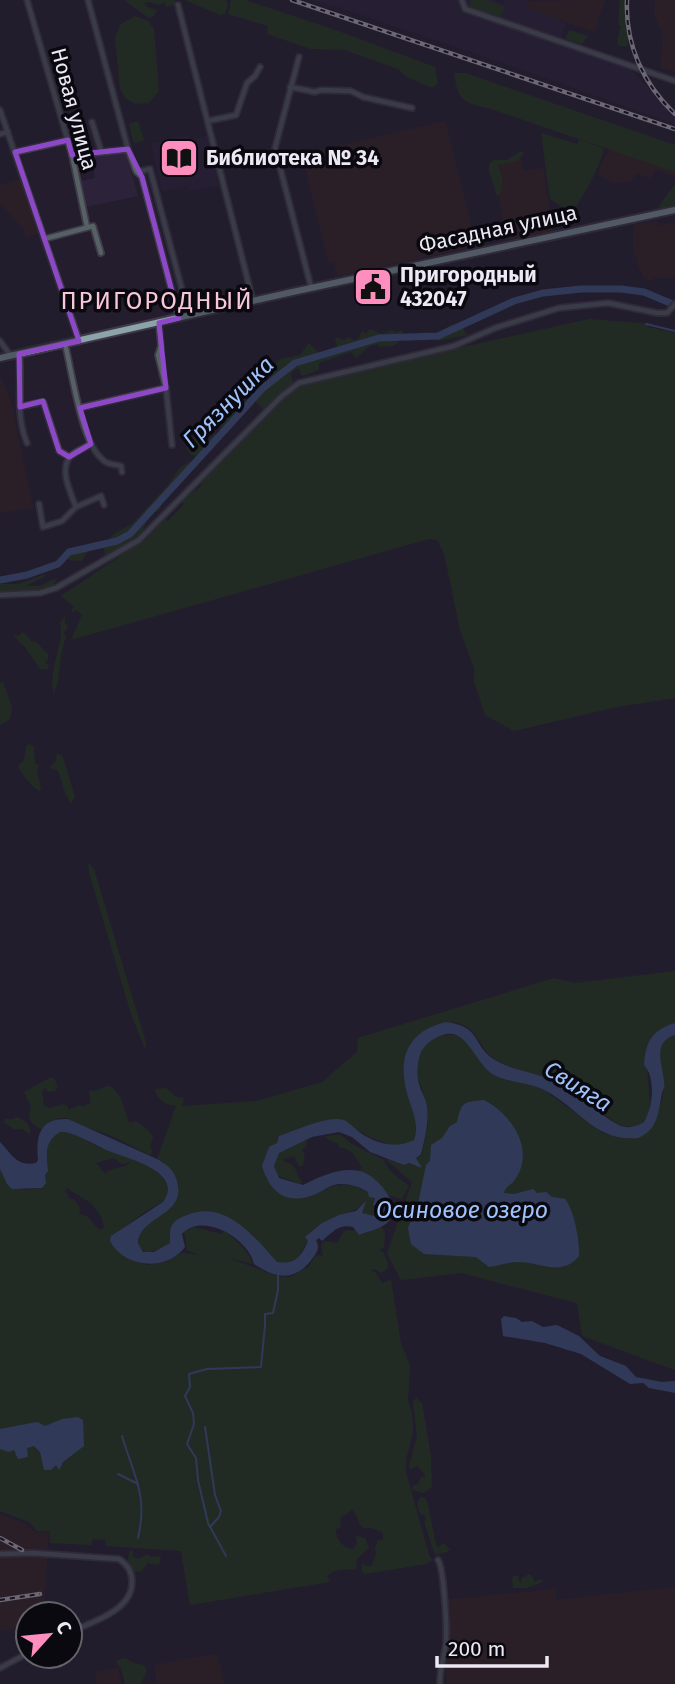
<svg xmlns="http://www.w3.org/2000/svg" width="675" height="1684" font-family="'Fira Sans',sans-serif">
	<rect width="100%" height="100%" fill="#231d2e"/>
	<!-- built -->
	<g fill="#2c233b">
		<path d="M 311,0 L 492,0 L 503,4 L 505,0 L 527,0 L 530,9 L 566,23 L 559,42 L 628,67 L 675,117 L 675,124 L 510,65 L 336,6 Z"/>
		<path d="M 188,135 L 189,140 L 209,136 L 219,176 L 216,177 L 218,186 L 189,191 L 187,186 L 162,191 L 151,144 Z"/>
		<path d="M 125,150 L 138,196 L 86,207 L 81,181 L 95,178 L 91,155 Z"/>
	</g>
	<!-- industrial -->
	<g fill="#352221">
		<path d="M 605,0 L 594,32 L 530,9 L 527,1 Z"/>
		<path d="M 655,0 L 675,0 L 675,72 L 660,67 L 663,36 L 654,13 Z"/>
		<path d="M 445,121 L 476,246 L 337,276 L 334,263 L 329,263 L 302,155 Z"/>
		<path d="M 613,145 L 675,166 L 675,176 L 655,169 L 650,179 L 637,173 L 631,181 L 613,183 L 599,174 L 600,166 Z"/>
		<path d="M 522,159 L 524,171 L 543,168 L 553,232 L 506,240 L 499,195 L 498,163 Z"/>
		<path d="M 22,178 L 39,233 L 26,237 L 24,229 L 0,204 L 0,185 Z"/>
		<path d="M 657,221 L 659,226 L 675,223 L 675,278 L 653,278 L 652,281 L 645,280 L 639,268 L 633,245 L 634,225 Z"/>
		<path d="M 0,376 L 11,402 L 33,508 L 0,513 Z"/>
		<path d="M 0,1514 L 26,1524 L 36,1533 L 49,1532 L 43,1614 L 28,1614 L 28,1627 L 0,1631 Z"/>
		<path d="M 675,1587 L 675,1684 L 446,1684 L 446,1656 L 450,1641 L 448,1611 L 445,1600 L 555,1589 L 556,1600 Z"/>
		<path d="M 217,1654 L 225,1684 L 157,1684 L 155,1665 Z"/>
		<path d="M 118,1668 L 121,1684 L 97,1684 L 95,1672 Z"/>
	</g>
	<!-- green -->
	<g fill="#223b1a" fill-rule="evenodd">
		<path d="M 124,0 L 175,0 L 175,4 L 167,7 L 164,2 L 158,5 L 151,2 L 144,3 L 147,7 L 157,10 L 154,16 L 149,18 Z"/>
		<path d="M 185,0 L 226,0 L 228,4 L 225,14 L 220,15 Z"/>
		<path d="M 231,0 L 245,0 L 338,31 L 435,67 L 438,83 L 432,88 L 407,77 L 398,69 L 345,50 L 311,49 L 267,34 L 268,26 L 228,14 Z"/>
		<path d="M 471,0 L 486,0 L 504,7 L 500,18 L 469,7 Z"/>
		<path d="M 620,0 L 625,0 L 628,46 L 619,46 L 617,42 L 621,26 L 618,25 Z"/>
		<path d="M 135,16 L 148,21 L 154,29 L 159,91 L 149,103 L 136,104 L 126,99 L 120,89 L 115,37 L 121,24 Z"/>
		<path d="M 569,30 L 588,36 L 582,44 L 566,39 Z"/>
		<path d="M 454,73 L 465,73 L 675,145 L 675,172 L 488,108 C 462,103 458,100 454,73 Z"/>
		<path d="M 138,121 L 144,140 L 136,143 L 133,141 L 129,124 Z"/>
		<path d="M 541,133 L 577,144 L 579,139 L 604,149 C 598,171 586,191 572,213 L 550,199 Z"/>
		<path d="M 521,151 L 524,153 L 518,161 L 498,165 L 503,182 L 500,194 L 497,196 L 489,171 L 489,164 L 493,160 L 507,160 Z"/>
		<path d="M 675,184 L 675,207 L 662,209 L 658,207 Z"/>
		<path d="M 589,319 L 652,324 L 648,327 L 675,333 L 675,698 L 617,707 L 514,731 L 485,715 L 474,681 L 474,668 L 460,630 L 444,553 L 437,540 L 429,539 L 71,640 L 82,615 L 77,610 L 72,612 L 71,610 L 74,607 L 61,596 L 147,538 L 165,519 L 168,521 L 184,504 L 181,502 C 186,494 195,493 201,486 L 201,480 L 219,463 L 222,462 L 290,391 L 329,377 Z"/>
		<path d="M 458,324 L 461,325 L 467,335 L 437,341 L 435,339 L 450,325 Z"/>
		<path d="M 370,329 L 382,334 L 392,330 L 396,333 L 401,330 L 404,333 L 397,339 L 398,343 L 393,346 L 380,347 L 377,344 L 368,347 L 356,358 L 351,352 L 319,363 L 319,370 L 302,376 L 299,369 L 295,369 L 291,374 L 293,384 L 268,407 L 263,409 L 255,401 L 233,424 L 225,425 L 224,428 L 218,425 C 232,414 252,403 258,387 L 263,387 C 270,381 273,377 270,368 L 280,359 L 300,355 L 309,343 L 319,353 L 337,346 L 335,339 L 338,338 L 345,340 L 348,337 L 354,340 L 359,338 L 362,331 L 366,334 Z"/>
		<path d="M 201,428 L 204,429 L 198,440 L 202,444 L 208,441 L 215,433 L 220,437 L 214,447 L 201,457 L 192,455 L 186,448 L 189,443 L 197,450 L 192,440 L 196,432 Z"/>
		<path d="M 189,461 L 191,464 L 189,470 L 161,503 L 160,509 C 148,517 146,520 143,532 L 108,556 L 105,555 L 103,545 L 114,534 L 133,523 L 168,485 L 178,470 Z"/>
		<path d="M 92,544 L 99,545 L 100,548 L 87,552 L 82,561 L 69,560 L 65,556 L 65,553 L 75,547 L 82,549 Z"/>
		<path d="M 45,574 L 46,576 L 25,586 L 39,586 L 55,579 L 56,580 L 53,586 L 33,591 L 0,594 L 0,584 L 19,584 Z"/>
		<path d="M 65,616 L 65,624 L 68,626 L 64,633 L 66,637 C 58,655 62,676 54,693 C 47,672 66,638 60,623 Z"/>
		<path d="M 21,633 L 25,633 L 32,642 L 35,641 L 48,654 L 48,660 L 45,662 L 49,666 L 47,670 L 40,669 L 25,647 L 13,635 L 19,636 Z"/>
		<path d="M 3,682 L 12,707 L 10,719 L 0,725 L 0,683 Z"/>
		<path d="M 30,744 L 34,747 L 35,763 L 39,766 L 37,770 L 41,789 L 39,791 C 33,788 20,772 18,766 L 24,760 L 26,746 Z"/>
		<path d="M 57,753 L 63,757 L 75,797 L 71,804 L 64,790 L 58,770 L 49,768 L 56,761 Z"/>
		<path d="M 88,862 L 94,869 L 146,1043 L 145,1049 L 132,1017 L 89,873 Z"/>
		<path d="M 675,971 L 675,1023 C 617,1040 675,1120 633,1127 C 616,1129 589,1102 575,1092 C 551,1075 520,1074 496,1060 C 486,1054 482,1044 475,1035 C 456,1010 429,1027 411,1042 L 407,1092 L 416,1119 L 415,1141 L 402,1148 C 379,1142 364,1136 345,1121 L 277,1143 L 265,1178 L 317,1194 C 337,1181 356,1182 375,1198 L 373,1205 L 379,1205 L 383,1211 C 374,1218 371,1215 361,1213 L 361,1206 C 352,1214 341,1213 332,1221 C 324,1227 316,1232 310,1239 C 297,1253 303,1266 277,1262 L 252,1234 L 206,1211 L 165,1247 L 148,1253 L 140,1248 L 138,1237 C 151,1215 172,1217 179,1186 L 164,1162 L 157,1159 L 176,1106 C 166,1105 160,1101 155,1092 L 156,1089 L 166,1088 L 176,1097 L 184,1098 L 182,1106 L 256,1101 L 322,1082 L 357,1052 L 358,1038 L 554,978 L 576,983 Z"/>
		<path d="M 440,1035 L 457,1035 L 466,1040 L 482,1065 L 544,1090 L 603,1133 L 631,1139 C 640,1128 653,1117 660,1105 C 672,1084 643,1046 675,1035 L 675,1370 L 582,1336 L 577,1303 L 461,1273 L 401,1280 L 387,1253 L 399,1219 L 398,1212 L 403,1208 L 412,1182 L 384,1158 L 404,1165 L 408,1163 L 421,1167 L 416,1158 L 422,1154 L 428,1125 L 427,1104 L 416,1072 L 422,1045 Z"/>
		<path d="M 50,1078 L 54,1078 L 58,1087 L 55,1088 L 56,1091 L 48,1092 L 45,1088 L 42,1092 L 44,1106 L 49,1108 L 64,1104 L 68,1107 L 68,1110 L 80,1105 L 84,1107 L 87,1103 L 91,1105 L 89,1093 L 90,1090 L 95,1091 L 107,1086 L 112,1087 L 121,1098 L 129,1123 L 136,1121 L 149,1131 L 153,1137 L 150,1147 L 153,1152 L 150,1155 L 108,1134 L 77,1125 L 68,1118 L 57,1118 L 41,1129 C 28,1122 28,1119 31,1106 L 24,1092 Z"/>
		<path d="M 16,1117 C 23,1118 32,1126 30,1134 L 22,1129 L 14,1129 L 3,1122 L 6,1119 L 13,1119 Z"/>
		<path d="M 65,1130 C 77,1133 88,1142 99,1147 C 117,1154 185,1171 163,1202 L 146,1211 L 112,1236 L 132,1260 L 148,1265 L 166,1262 L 182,1253 L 228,1258 L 278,1276 L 290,1277 L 308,1267 L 316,1255 L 323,1256 L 321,1245 L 324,1241 L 337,1243 L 345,1230 L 361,1231 L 377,1223 L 385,1231 L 384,1247 L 379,1250 L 384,1253 L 388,1264 L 387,1269 L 381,1273 L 374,1269 L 371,1270 L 376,1273 L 382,1283 L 391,1280 L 401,1343 L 410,1365 L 408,1400 L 412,1414 L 413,1432 L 406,1460 L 406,1472 L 429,1555 L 433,1560 L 426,1564 L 365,1574 L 362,1572 L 362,1564 L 364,1563 L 365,1566 L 371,1566 L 376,1555 L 375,1549 L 378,1540 L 383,1540 L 383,1533 L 372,1528 L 363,1528 C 357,1522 358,1515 352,1510 L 340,1518 L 341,1528 L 336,1529 C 335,1539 344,1549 353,1549 L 357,1544 L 356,1536 L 365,1538 L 369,1548 L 357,1559 L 356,1569 C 347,1570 334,1568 327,1576 L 330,1582 L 190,1605 L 181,1551 L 106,1546 L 105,1540 L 93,1539 L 91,1545 L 50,1543 L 50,1531 L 37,1531 L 29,1522 L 0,1511 L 0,1169 L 7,1184 L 24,1190 L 42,1188 L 46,1183 L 45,1175 L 48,1171 C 47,1153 43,1137 65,1130 ZM 114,1158 L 122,1164 L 131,1162 C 123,1170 111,1166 105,1174 L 96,1163 ZM 67,1188 L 92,1204 L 102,1218 L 104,1228 L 99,1230 L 88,1217 L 80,1214 L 79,1206 L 73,1199 L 70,1199 L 65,1191 Z"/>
		<path d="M 339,1134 L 352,1144 L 384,1160 C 387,1172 400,1178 409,1186 L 402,1199 L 383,1194 L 380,1189 L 381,1184 L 371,1180 L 359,1170 L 362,1168 C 356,1156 352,1149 339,1147 L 338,1144 L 324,1137 Z"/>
		<path d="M 300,1141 L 307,1141 L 306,1147 L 302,1150 L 305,1157 L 303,1165 L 299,1167 L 294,1156 L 281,1160 C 300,1166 293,1170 302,1182 L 300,1184 L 277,1175 L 273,1160 L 279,1152 Z"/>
		<path d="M 193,1227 L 221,1234 L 224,1231 C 234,1237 249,1252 253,1264 L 228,1258 L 199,1255 L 187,1250 L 184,1232 Z"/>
		<path d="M 416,1398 L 422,1403 L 431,1456 L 432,1487 L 423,1493 L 412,1489 L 414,1485 L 418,1484 L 421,1477 L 425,1477 L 424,1473 L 417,1466 L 410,1470 L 409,1466 L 417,1436 L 413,1401 Z"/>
		<path d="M 421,1497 L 425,1498 L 428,1504 L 436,1545 L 438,1548 L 443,1543 L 450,1549 L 447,1552 L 435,1555 L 424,1522 L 426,1519 L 424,1515 L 420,1513 C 417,1506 416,1502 421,1497 Z"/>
		<path d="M 129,1551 L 133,1551 L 133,1556 L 138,1559 L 148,1554 L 151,1557 L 158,1556 L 161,1558 L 159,1565 L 147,1563 L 142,1571 L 135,1572 L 128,1562 Z"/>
		<path d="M 529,1574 L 533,1577 L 534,1582 L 541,1579 L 543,1582 L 526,1588 L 513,1588 L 512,1577 L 518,1575 L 520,1584 L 522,1578 Z"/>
		<path d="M 125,1658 L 134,1663 L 144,1665 L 147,1670 L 141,1684 L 125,1684 L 122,1671 L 116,1661 Z"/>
	</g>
	<!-- water -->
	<g fill="#405c8a">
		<path d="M 446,1022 C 483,1027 471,1045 495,1060 C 513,1071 537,1072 556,1082 C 579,1093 598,1115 619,1125 C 627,1129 636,1127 644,1122 C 653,1108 656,1077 644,1065 C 646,1041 652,1030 675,1023 L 675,1035 C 651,1043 663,1065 664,1082 C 665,1090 664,1085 662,1093 C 658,1112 659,1129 638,1138 C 595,1142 580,1109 546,1091 C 530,1082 510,1083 494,1075 C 472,1063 467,1019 434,1039 C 427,1043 422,1048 420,1055 C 417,1064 416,1077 420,1087 C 422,1094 426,1098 427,1106 C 429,1123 425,1138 421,1154 L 416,1158 L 422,1168 L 409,1163 L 404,1165 L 370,1152 L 352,1137 L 339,1132 L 312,1137 L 279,1153 L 274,1166 L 279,1178 L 303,1185 C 321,1176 340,1167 360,1171 C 377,1175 403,1206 389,1221 C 382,1229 368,1231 359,1235 L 353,1227 C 338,1224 333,1232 322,1241 L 319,1238 L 316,1240 C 320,1248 317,1252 312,1259 C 295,1282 276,1279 254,1264 C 249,1239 203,1211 182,1234 L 185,1247 C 167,1272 124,1268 110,1241 L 111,1236 L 163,1202 C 185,1172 126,1158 109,1151 C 97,1146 69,1129 60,1132 C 43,1143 47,1154 48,1171 L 45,1175 L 46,1183 L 42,1188 L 12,1189 L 7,1184 L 0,1169 L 0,1142 C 12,1154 16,1167 36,1163 L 38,1160 C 36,1136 39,1118 68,1119 L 157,1159 C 166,1164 172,1168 176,1178 C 190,1216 139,1215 138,1243 L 143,1252 L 154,1252 L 170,1243 C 170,1227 169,1222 187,1215 C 225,1199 255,1237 277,1262 C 295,1265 301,1257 308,1241 L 305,1237 L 322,1223 L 339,1215 L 356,1211 L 366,1201 L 362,1213 C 371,1215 375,1218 383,1211 L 379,1205 L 373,1205 L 375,1198 L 369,1197 L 368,1192 C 360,1187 351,1184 341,1184 C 331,1184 325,1190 316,1194 C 287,1206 270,1193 262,1166 L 269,1147 L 277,1143 L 279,1136 C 295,1131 328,1115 344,1120 C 350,1123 356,1130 362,1134 C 378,1144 397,1149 414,1140 C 420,1123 411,1109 407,1093 C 397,1056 409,1031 446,1022 Z"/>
		<path d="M 484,1100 C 511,1114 537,1150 514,1181 C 510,1186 506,1186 504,1193 L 514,1194 L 533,1189 L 537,1193 L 546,1192 L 552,1197 L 565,1199 C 574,1210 580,1241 579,1256 C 561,1278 539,1261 517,1262 C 508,1262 498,1266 489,1267 L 476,1257 L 424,1254 L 411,1244 L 408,1228 L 419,1199 L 426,1165 L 430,1161 L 431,1145 L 442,1138 L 450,1126 L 457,1122 C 462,1102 462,1102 484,1100 Z"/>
		<path d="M 504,1316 L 516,1318 L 522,1322 L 532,1321 L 543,1327 L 557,1325 L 579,1336 L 600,1356 L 626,1366 L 636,1377 L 662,1382 L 675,1381 L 675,1393 L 649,1388 L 643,1383 L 630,1384 L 581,1354 L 545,1343 L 503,1336 L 501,1319 Z"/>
		<path d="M 78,1417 L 83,1420 L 84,1446 L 63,1462 L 59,1470 L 56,1465 L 51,1470 L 44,1470 L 40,1452 L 34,1446 L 27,1448 L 28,1457 L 18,1459 L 14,1450 L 9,1452 L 0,1449 L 0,1429 L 37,1422 L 45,1426 L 62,1419 Z"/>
	</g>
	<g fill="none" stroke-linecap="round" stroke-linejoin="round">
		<!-- stream -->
		<g stroke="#405c8a" stroke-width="2">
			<path d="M 646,324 L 675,331"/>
			<path d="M 205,1427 L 215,1495 L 221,1511 L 219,1517 L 210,1527"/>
			<path d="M 122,1436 C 134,1476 148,1495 138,1538"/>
			<path d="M 118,1474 L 138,1484"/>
			<path d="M 226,1556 L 208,1523 L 198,1480 L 196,1458 L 187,1444 L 194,1424 L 193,1413 L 185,1396 L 190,1387 L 189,1374 L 207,1369 L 261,1367 L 265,1325 L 265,1314 L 273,1313 L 278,1290 L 278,1275"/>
		</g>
		<!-- river -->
		<path stroke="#405c8a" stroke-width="7" d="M 0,580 L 27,575 L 58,564 L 69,552 L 117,541 L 130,534 L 263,388 L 295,363 L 379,338 L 438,336 L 514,301 L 543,293 L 581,289 L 621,289 L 644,292 L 675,305"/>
		<!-- minor casing -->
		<g stroke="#3f394a" stroke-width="8">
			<g id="minor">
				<path d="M 27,0 L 72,155 L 87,227"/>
				<path d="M 88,0 L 128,149 L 136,171 L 142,177 L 179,318"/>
				<path d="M 462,0 L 465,9 L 675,81"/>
				<path d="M 178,5 L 253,301"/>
				<path d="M 299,57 L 275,148 L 311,287"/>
				<path d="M 290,87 L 315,92 L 321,90 L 351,91 L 363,97 L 412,108"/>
				<path d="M 0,110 L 79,341"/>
				<path d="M 208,121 L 236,115 L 247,83 L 255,76 L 260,67"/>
				<path d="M 92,122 L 101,151"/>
				<path d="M 0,134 L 8,132"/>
				<path d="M 15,152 L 68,140"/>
				<path d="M 72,155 L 128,149"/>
				<path d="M 137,172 L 150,169 L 189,316"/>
				<path d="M 44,239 L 93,226 L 101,253"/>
				<path d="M 159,323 L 161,346 L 158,355 L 166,388 L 172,445"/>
				<path d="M 0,341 L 11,356"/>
				<path d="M 65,344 C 72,372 81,440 101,458 C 107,465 113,464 121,466 L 122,472"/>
				<path d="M 19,354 C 22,384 15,415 27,443"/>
				<path d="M 20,407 L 43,402 L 59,451 L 69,457"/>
				<path d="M 80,408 L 166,388"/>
				<path d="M 39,504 L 43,527 L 62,521 L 76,507 L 101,496 L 104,505"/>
				<path d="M 76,507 C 71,494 58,468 71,456 C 76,451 85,448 91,444"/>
				<path d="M 0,595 L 40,593 L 56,588 L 139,540 L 282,396 L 299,383 L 454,346 L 495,328 L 559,308 L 608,303 L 657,313 L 667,313 L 675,304"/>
				<path d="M 0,1554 L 33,1553 L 119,1559 C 127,1564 132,1572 132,1582 C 132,1611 92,1622 70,1632"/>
				<path d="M 438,1560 C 444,1568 447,1629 446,1641 C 445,1655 439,1669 440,1684"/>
				<path d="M 0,1668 L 28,1653"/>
			</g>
		</g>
		<!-- major casing -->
		<g stroke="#3f394a" stroke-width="10">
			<path id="major" d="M 0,358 L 297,291 L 675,210"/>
		</g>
		<!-- minor -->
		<use href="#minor" stroke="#566164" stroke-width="4.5"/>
		<!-- major -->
		<use href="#major" stroke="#8ba3a9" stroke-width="6"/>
		<!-- rail casing -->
		<g stroke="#c5c0cd" stroke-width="4.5">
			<g id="rail">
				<path d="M 292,0 L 675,129"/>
				<path d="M 627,0 C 625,44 643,84 675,114"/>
				<path d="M 0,1538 L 22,1550"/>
				<path d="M 0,1600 L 40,1594"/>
			</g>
		</g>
		<!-- rail -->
		<use href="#rail" stroke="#0b0910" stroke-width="2" stroke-dasharray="5" stroke-linecap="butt"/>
	</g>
	<!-- marked area -->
	<path d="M0 0H675V1684H0ZM 68,140 L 72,155 L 128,149 L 142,177 L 179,318 L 159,323 L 166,388 L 80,408 L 91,444 L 69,457 L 59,451 L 43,401 L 20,407 L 19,354 L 79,341 L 15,152 Z" fill="#231d2e" fill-opacity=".55" fill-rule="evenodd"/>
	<path fill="none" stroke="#8c48c7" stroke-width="5" stroke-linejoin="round" d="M 68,140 L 72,155 L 128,149 L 142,177 L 179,318 L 159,323 L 166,388 L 80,408 L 91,444 L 69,457 L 59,451 L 43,401 L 20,407 L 19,354 L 79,341 L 15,152 Z"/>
	<!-- icons -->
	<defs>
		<g id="library-square" transform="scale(2.0125)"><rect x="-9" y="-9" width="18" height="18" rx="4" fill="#fe8ebe" stroke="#0b0910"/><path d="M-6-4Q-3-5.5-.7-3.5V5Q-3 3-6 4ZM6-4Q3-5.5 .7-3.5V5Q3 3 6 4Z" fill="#111"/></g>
		<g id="civic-square" transform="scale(2.0125)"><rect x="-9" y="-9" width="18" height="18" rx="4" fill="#fe8ebe" stroke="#0b0910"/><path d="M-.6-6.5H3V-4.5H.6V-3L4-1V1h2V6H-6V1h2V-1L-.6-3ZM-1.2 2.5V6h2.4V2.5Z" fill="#111"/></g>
	</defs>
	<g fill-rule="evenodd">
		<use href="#library-square" x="179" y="158"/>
		<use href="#civic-square" x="373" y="287"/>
	</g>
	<g text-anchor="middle" stroke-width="7" stroke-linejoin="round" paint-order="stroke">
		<!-- street labels -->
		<g font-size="21" fill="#ece8f4" stroke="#0b0910">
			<text transform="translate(74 109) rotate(75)" y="7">Новая улица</text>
			<text transform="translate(498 229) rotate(-12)" y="7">Фасадная улица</text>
		</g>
		<!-- poi labels -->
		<g font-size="21" font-weight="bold" fill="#ece8f4" stroke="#0b0910" text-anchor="start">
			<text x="206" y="165">Библиотека № 34</text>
			<text x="400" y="282">Пригородный<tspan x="400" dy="24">432047</tspan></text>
		</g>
		<!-- water labels -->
		<g font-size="23" font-style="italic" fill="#9fc3fc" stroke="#0b0910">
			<text transform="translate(228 402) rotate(-45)" y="8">Грязнушка</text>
			<text transform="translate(578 1086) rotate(32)" y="8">Свияга</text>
			<text x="462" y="1218">Осиновое озеро</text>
		</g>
		<!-- quarter labels -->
		<g font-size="24" letter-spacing="2" fill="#f8c7d9" stroke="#0b0910">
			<text x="157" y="309">ПРИГОРОДНЫЙ</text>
		</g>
	</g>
	<!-- north arrow -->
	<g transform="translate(49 1635) rotate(63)"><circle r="33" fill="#0b0910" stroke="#65626b" stroke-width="2"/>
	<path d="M0-5L12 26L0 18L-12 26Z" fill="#fe8ebe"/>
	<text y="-10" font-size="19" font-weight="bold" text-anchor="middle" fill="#ece8f4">С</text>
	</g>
	<!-- scale -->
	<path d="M437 1656v10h110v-10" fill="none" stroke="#ece8f4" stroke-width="3.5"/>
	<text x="448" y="1656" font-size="21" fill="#ece8f4" stroke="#0b0910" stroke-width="5" paint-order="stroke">200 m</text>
</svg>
